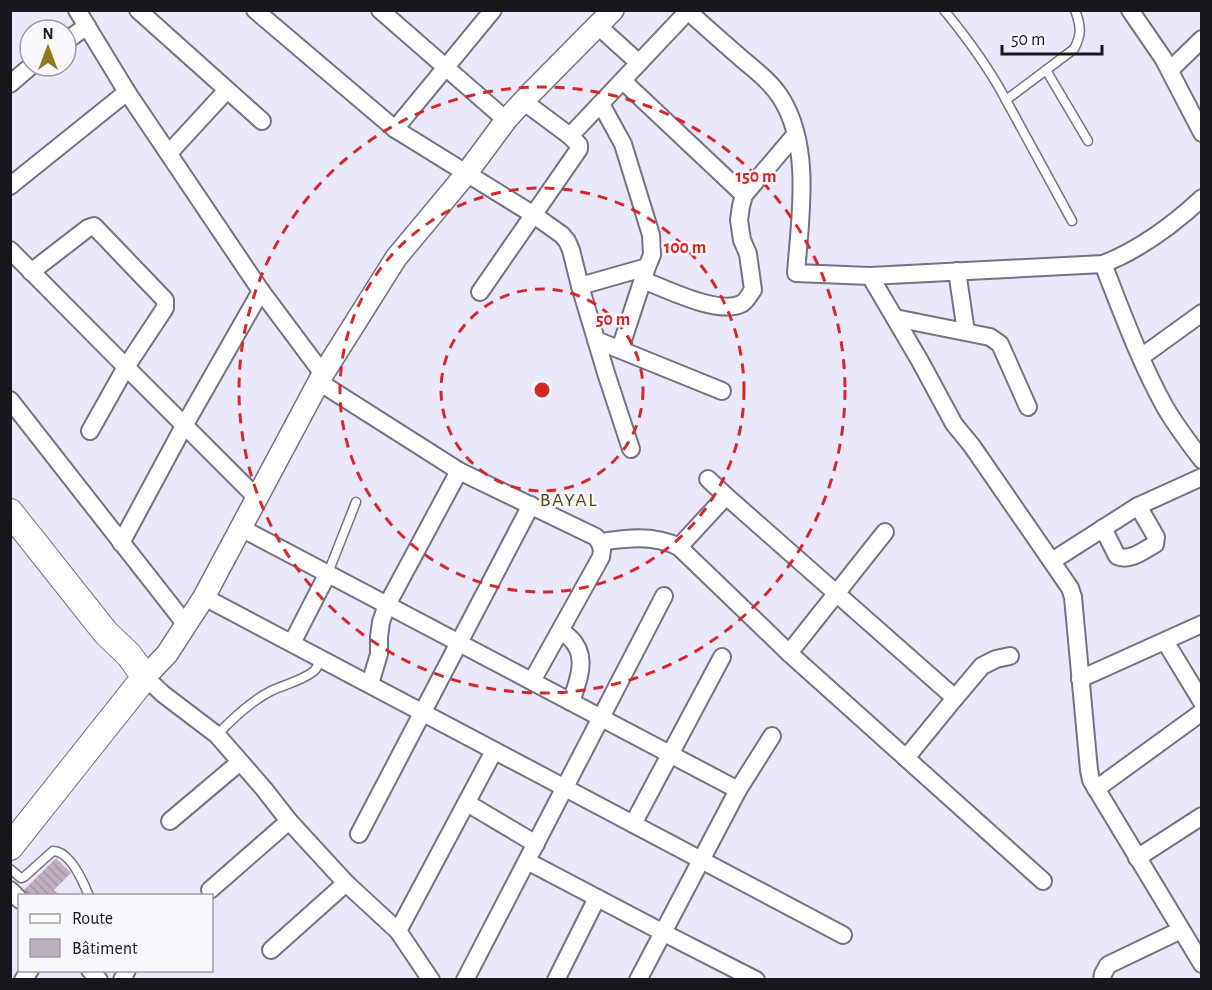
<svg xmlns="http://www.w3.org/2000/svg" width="1212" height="990" font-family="'Alegreya Sans',sans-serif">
	<defs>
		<pattern id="building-back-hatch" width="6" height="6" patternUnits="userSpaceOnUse" patternTransform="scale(1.5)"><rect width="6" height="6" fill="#beafbf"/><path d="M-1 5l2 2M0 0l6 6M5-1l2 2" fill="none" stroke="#a396a4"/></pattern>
	</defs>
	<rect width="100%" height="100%" fill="#ebe8fc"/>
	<!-- building -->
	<path fill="url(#building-back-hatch)" d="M 56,858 L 71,873 L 54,890 L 60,896 L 29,896 L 24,890 Z"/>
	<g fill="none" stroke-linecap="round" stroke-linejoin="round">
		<!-- service casing -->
		<g stroke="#757284" stroke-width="11">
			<g id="service">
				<path d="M 944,10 C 967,38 989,68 1006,100"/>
				<path d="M 1046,70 L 1088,141"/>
				<path d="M 1072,221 L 1006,100 L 1074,49 C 1082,34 1081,26 1075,10"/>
				<path d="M 328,573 L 356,502"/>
				<path d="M 217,735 C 233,718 251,701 271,691 C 285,684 302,681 314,671 C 317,668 319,663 322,659"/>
				<path d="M 10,869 L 21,878 L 24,877 L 53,851 C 70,851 83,881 89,896"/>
			</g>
		</g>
		<!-- minor casing -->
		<g stroke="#757284" stroke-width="20">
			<g id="minor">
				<path d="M 77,10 L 127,92 L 261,291 L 323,374"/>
				<path d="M 138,10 L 262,121"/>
				<path d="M 255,10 L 395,129 L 534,215 L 562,235 L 567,241 L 571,250 L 580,286 L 606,373 L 631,449"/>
				<path d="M 380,10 L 506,120"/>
				<path d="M 687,10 C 705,27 724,43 742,59 C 756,71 771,82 781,98 C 812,147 800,218 796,273 L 870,276 L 1103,264 C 1141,249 1172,226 1202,198"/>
				<path d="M 1130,10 L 1163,58 L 1202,133"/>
				<path d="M 598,26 L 639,63"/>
				<path d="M 66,41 L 87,26"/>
				<path d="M 1170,70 L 1202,39"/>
				<path d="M 623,81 L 744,195"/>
				<path d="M 10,84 L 31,66"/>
				<path d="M 395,129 L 493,10"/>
				<path d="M 570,136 L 688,11"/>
				<path d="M 169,153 L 227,90"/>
				<path d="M 10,186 L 127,92"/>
				<path d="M 10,250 L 126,367 L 257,498"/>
				<path d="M 1103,264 C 1122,312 1140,362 1165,407 C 1176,426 1189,443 1202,460"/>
				<path d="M 957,271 L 966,332"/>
				<path d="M 31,272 L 88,228 L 94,226 L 165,300 L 165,308 L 126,367 L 90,431"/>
				<path d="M 870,276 L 920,361 L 954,424 L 972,446 L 1070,588 L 1073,597 L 1089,770 L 1091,780 L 1202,964"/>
				<path d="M 643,280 C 666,289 718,315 741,304 C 746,302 749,295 753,290 L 748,254 L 742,240 L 739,220 L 741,206 L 744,195 L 795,135"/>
				<path d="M 580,286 L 647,267 L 652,255 L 651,235 L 623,144 L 601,104"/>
				<path d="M 480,292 L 579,149 L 579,145 L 570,136 L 523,101"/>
				<path d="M 895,318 L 990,337 L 1000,344 L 1028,407"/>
				<path d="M 596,340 L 722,391"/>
				<path d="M 620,349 L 646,270"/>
				<path d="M 1141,357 L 1202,313"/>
				<path d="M 319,382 L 459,471 L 596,537 L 600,543 C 608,540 617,540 625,539 C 644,537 661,538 679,547 L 789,653 L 906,758 L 955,698 L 726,496 L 708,479"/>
				<path d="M 10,400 L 187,626"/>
				<path d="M 241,528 L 738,790 L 772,736"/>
				<path d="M 1103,528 L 1117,556 C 1130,562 1144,550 1155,544 L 1156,537 L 1138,506"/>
				<path d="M 121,543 L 184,426 L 261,291"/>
				<path d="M 679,547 L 726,496"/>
				<path d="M 1052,561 L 1138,506 L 1202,477"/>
				<path d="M 204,597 L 843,935"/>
				<path d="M 561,630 C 565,634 572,639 575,644 C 587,661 577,684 571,702"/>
				<path d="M 1165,641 L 1202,702"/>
				<path d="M 292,643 L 328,573"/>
				<path d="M 789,653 L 885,532"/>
				<path d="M 145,677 L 163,694 L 217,735 L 264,789 L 289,821 L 346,883 L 398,931 L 431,980"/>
				<path d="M 1080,679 L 1202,624"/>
				<path d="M 532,681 L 601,557 L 602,550 L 600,543"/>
				<path d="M 370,684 L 379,654 L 379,637 L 381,622 L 387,605 L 459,471"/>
				<path d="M 955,698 L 982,666 L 996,659 L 1010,656"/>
				<path d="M 906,758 L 1043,881"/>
				<path d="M 1096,789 L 1202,712"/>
				<path d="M 467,803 L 536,844"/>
				<path d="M 170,821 L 240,762"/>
				<path d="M 633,824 L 722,657"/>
				<path d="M 359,834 L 531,505"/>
				<path d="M 1137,858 L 1202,816"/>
				<path d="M 527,861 L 662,932 L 756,980"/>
				<path d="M 10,890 L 20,900"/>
				<path d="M 210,890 L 289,821"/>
				<path d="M 398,931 L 494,751"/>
				<path d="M 271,950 L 346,883"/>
				<path d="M 90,970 L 99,980"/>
				<path d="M 23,980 L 30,970"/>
				<path d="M 122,980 L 127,970"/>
				<path d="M 465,980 L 664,596"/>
				<path d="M 556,980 L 597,898"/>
				<path d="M 638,980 L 738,790"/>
				<path d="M 1102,980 L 1103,974 L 1108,965 L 1181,930"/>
			</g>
		</g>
		<!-- tertiary casing -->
		<g stroke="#757284" stroke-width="24">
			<path id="tertiary" d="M 145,677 L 167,654 L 204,597 L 323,374 L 396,258 L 466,174 L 506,120 L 528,96 L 613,10"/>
		</g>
		<!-- primary casing -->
		<g stroke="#757284" stroke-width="28">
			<path id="primary" d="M 10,512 L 106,633 L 129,655 L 145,677 L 10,847"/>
		</g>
		<!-- service -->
		<use href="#service" stroke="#fff" stroke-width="8"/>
		<!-- minor -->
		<use href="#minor" stroke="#fff" stroke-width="16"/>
		<!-- tertiary -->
		<use href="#tertiary" stroke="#fff" stroke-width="21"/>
		<!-- primary -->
		<use href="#primary" stroke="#fff" stroke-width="26"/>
	</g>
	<!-- distance rings -->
	<g fill="none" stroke="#d62828" stroke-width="3" stroke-dasharray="10 8">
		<circle cx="542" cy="390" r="101"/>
		<circle cx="542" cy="390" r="202"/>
		<circle cx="542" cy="390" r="303"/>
	</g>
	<g text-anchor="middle" stroke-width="5" stroke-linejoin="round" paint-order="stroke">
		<!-- neighbourhood labels -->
		<g font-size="20" letter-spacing="1.5" fill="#564805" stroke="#f8f8fc">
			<text x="569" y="506">BAYAL</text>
		</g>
	</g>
	<circle cx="542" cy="390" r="9" fill="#d62828" stroke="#f8f8fc" stroke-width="3"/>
	<g font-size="18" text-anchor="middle" font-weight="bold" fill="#d62828" stroke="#f8f8fc" stroke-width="5" stroke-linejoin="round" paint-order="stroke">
		<text x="756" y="182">150 m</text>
		<text x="685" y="253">100 m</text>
		<text x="613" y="325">50 m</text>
	</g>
	<!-- border -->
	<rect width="1212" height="990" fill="none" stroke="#19171e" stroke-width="24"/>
	<!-- legend -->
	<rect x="18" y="894" width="195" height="78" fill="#f8f8fc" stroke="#9f9ea3" stroke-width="1.5"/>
	<rect x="30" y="914" width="30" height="9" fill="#ffffff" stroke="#9f9ea3" stroke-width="1.5"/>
	<text x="72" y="924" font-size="18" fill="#19171e">Route</text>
	<rect x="30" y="939" width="30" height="18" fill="#beafbf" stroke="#9f9ea3" stroke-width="1.5"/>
	<text x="72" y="954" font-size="18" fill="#19171e">Bâtiment</text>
	<!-- north arrow -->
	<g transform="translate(48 48)"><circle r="28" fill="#f8f8fc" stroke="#9f9ea3" stroke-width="1.5"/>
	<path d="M0-4.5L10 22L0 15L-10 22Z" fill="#8d791e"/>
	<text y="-9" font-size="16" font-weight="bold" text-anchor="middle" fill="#19171e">N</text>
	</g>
	<!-- scale -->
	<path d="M1002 45v9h100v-9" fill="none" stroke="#19171e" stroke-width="3"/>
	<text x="1011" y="45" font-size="18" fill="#19171e" stroke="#f8f8fc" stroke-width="4.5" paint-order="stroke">50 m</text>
</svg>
